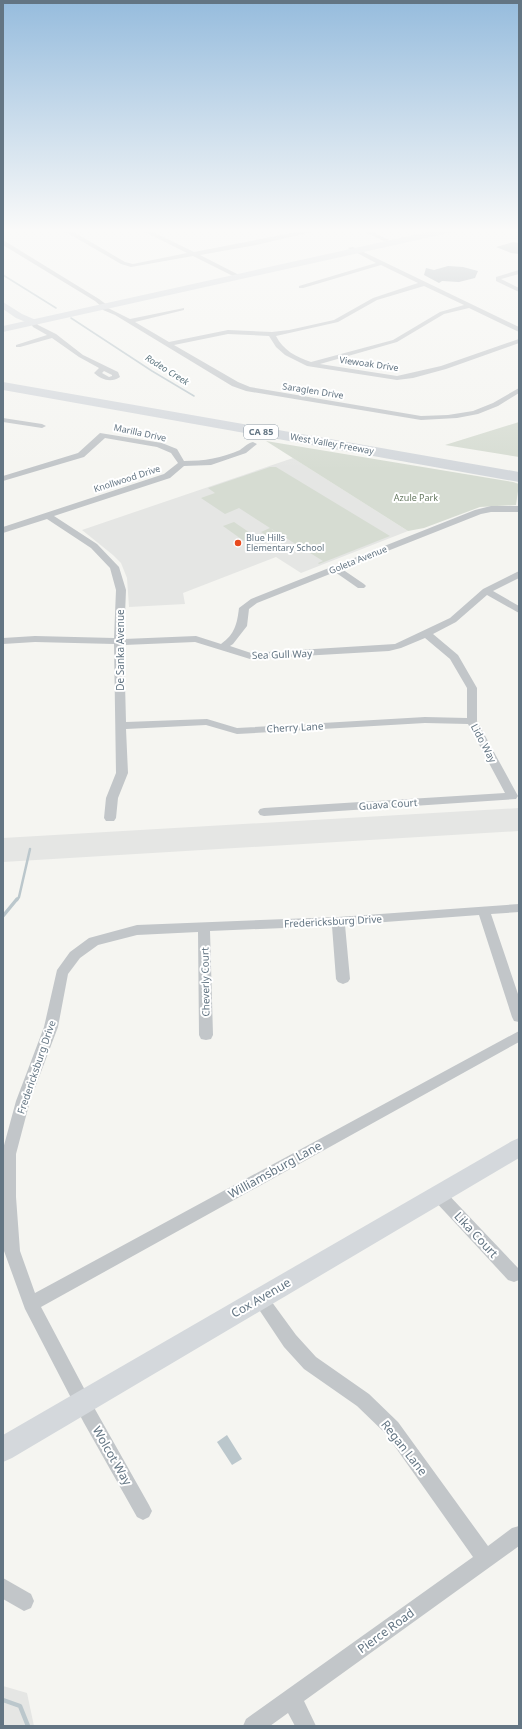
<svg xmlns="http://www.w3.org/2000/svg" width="522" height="1729" font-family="'Noto Sans',sans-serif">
	<rect width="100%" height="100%" fill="#f5f5f1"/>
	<!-- built -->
	<g fill="#e5e6e4">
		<path d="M 293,458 L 408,531 L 301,573 L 276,557 L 183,593 L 185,604 L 129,607 L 127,578 L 121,563 L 113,555 L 82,530 Z"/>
		<path d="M 519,808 L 519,831 L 3,862 L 3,838 Z"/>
		<path d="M 3,1686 L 27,1693 L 34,1726 L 3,1726 Z"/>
	</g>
	<!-- green -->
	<g fill="#d6dcd2">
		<path d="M 519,422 L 519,457 L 445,445 Z"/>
		<path d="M 266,441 L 513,482 L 519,484 L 516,505 L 480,507 L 424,528 L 408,531 Z"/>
		<path d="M 270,467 L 276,467 L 390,536 L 319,564 L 318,563 L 323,561 L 270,528 L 282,537 L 274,540 L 261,532 L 270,528 L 239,508 L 225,514 L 201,498 L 215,493 L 208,488 Z"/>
		<path d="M 234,522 L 256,537 L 244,541 L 223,526 Z"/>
	</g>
	<!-- water -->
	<path fill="#bbc7cc" d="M 227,1435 L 242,1459 L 232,1465 L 217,1442 Z"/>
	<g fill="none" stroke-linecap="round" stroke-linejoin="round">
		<!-- stream-far3 -->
		<g stroke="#bbc7cc" stroke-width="1.5">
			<path d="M 3,275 L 56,308"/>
			<path d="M 71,318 L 152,371 L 194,396"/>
		</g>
		<!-- stream-far2 -->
		<path stroke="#bbc7cc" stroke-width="2.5" d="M 17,900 L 19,897 L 30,849"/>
		<!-- stream-far1 -->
		<path stroke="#bbc7cc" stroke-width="3.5" d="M 3,916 L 17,899"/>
		<!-- stream -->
		<path stroke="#bbc7cc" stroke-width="4.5" d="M 3,1700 L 20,1706 L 28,1726"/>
	</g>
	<!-- building -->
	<g fill="#aab3b8">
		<path d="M 513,242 L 519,243 L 519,254 L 511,253 L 496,247 Z"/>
		<path d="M 448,266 L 463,267 L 478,271 L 475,278 L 459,282 L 442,281 L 439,283 L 424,275 L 426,268 L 434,270 Z"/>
	</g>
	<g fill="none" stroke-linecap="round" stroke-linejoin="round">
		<!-- street -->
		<g fill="#c2c6c9" fill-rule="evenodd">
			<path d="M 59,228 L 67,228 L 125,262 L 133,264 L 187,253 L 137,228 L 145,228 L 194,252 L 317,228 L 329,228 L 256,245 L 200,255 L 241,276 L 242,277 L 239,279 L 193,256 L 131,267 L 121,264 Z"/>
			<path d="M 356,228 L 364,228 L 389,240 L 384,241 Z"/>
			<path d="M 3,240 L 99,299 L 107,305 L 108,308 L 130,319 L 184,308 L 184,310 L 135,322 L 169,342 L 228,330 L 272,332 L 289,330 L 334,320 L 373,298 L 418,283 L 381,265 L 303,288 L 299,288 L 299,286 L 376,263 L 348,248 L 353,247 L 519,327 L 519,332 L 469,308 L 444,314 L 397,342 L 320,364 L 397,376 L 441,366 L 519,339 L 519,343 L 446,369 L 413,378 L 397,380 L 307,366 L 285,355 L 276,347 L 269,336 L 228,334 L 174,345 L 238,382 L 250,387 L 421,416 L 448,415 L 473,411 L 493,403 L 519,388 L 519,393 L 498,406 L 478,414 L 457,418 L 421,420 L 246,391 L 232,386 L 115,315 L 103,310 L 102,307 L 95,301 L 3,245 ZM 424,286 L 464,305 L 440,312 L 393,340 L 311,362 C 296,357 283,350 276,336 L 338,322 L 377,300 Z"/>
			<path d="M 519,270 L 519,274 L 501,279 L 519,288 L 519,292 L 496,281 L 496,277 Z"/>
			<path d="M 33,320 L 35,321 L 38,325 L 56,334 L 83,355 L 118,372 L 120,377 C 111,383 102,380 94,373 L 99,368 L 79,357 L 52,338 L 20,347 L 16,347 L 16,345 L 47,335 L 33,327 L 30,322 ZM 104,371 L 112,375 L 112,376 L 109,377 L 102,373 Z"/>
			<path d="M 3,418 L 42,424 L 46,426 L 42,428 L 3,422 Z"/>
			<path d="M 100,433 L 162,443 L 177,449 L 184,461 C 204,461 222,458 240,450 C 244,447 248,443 253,442 L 257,444 L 246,453 L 211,465 L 184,466 L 170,478 L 54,516 L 97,544 L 119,567 L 126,590 L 124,639 L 196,636 L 221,644 C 235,634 237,624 239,608 L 251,599 L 475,510 L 491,506 L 519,506 L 519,512 L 491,512 L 481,514 L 342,569 L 364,584 L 366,586 L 364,588 L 358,588 L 335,572 L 257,603 L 249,609 L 247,626 L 233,644 L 230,646 L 251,653 L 395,644 L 450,618 L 483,589 L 519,571 L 519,578 L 493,591 L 519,606 L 519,613 L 487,595 L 456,622 L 433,634 L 458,655 L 477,688 L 477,721 L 518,796 L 516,799 L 264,816 L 260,815 L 258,812 L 260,809 L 264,808 L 505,793 L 468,724 L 425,723 L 237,734 L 206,725 L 126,729 L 128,773 L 118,798 L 116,818 L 114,821 L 106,821 L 104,818 L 106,798 L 116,773 L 114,644 L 35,642 L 3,644 L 3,638 L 35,636 L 114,638 L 116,590 L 110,568 L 91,548 L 47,519 L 3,533 L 3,527 L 164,474 L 178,463 L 171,453 L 157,447 L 105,438 L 84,457 L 3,481 L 3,476 L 78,453 ZM 425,638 L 450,659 L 467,688 L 467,718 L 425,717 L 237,728 L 207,719 L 126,722 L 124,645 L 195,642 L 250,659 L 389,651 L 401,648 Z"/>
			<path d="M 519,904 L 519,912 L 491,914 L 519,997 L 519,1022 L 514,1021 L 512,1017 L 479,915 L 345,925 L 350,979 L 348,982 L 343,984 L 338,982 L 336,979 L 332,926 L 210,931 L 213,1035 L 211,1039 L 206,1040 L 201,1039 L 199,1035 L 198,932 L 137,935 L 98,945 L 80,958 L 68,974 L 58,1027 L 30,1101 L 16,1154 L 16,1197 L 20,1251 L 35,1293 L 519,1031 L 519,1042 L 41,1307 L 96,1411 L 149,1505 L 152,1511 L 149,1517 L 143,1520 L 137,1517 L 84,1423 L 25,1309 L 4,1251 L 3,1149 L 16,1101 L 44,1027 L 57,970 L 70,952 L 89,938 L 137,925 L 338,917 Z"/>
			<path d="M 438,1187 L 443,1189 L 519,1269 L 519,1280 L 514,1282 L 508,1280 L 433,1199 L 430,1194 L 433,1189 Z"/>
			<path d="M 260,1292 L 266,1294 L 296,1335 L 316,1357 L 369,1394 L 398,1422 L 488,1546 L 512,1528 L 519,1526 L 519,1546 L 304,1701 L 316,1726 L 295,1726 L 288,1713 L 270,1726 L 243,1726 L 246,1719 L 473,1557 L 386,1434 L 357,1406 L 304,1369 L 284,1347 L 252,1299 L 254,1294 Z"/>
			<path d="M 3,1578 L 31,1594 L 34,1601 L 31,1608 L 24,1611 L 3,1599 Z"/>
		</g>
		<!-- secondary -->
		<g fill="#d4d8dc" fill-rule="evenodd">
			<path d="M 3,302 L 22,314 L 36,320 L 38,322 L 33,325 L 16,318 L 3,309 Z"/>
			<path d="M 519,1138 L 519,1158 L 12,1458 L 3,1462 L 3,1435 L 512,1141 Z"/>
		</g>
		<!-- primary -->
		<path fill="#d4d8dc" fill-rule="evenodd" d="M 445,228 L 462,228 L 458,231 L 3,332 L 3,326 Z"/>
		<!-- highway -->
		<path fill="#d4d8dc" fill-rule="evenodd" d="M 3,382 L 519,472 L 519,482 L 3,390 Z"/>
	</g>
	<!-- sky -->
	<linearGradient id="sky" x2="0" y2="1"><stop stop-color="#96bcdd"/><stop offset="0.49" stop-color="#fafaf9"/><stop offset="1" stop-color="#fafaf9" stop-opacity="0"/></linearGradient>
	<rect width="522" height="470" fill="url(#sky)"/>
	<!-- markers -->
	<circle fill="#e84a1e" stroke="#fff" stroke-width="1.5" cx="238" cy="543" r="4"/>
	<g text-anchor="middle" stroke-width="4" stroke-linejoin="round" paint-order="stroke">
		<!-- far-street labels -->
		<g font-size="9" fill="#637583" stroke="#fff">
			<text transform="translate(369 364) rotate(8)" y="3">Viewoak Drive</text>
			<text transform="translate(313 391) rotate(9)" y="3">Saraglen Drive</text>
			<text transform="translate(140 433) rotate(12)" y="3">Marilla Drive</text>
			<text transform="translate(332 444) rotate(10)" y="3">West Valley Freeway</text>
			<text transform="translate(127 479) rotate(-18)" y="3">Knollwood Drive</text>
			<text transform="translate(358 560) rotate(-22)" y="3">Goleta Avenue</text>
		</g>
		<!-- far-water labels -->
		<g font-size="9" font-style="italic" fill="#5f7780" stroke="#fff">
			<text transform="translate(167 370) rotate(32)" y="3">Rodeo Creek</text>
		</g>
		<!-- shield labels -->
		<rect fill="#fff" stroke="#929ea8" stroke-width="1" x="244" y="425" width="34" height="14" rx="3"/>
		<g font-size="9" font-weight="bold" fill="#637583">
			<text x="261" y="435">CA 85</text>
		</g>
		<!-- far-park labels -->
		<g font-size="9" fill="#677a62" stroke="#fff">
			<text x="416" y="501">Azule Park</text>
		</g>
		<!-- far-poi labels -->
		<g font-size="9" fill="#637583" stroke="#fff" text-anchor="start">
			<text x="246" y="541">Blue Hills<tspan x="246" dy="10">Elementary School</tspan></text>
		</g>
		<!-- street labels -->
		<g font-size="10" fill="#637583" stroke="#fff">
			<text transform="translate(120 650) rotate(-90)" y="4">De Sanka Avenue</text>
			<text transform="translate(282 654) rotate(-2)" y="4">Sea Gull Way</text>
			<text transform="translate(295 727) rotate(-3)" y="4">Cherry Lane</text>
			<text transform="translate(484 743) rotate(62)" y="4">Lido Way</text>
			<text transform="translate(388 804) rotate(-4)" y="4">Guava Court</text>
			<text transform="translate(333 921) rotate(-3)" y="4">Fredericksburg Drive</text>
			<text transform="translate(205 982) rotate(-91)" y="4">Cheverly Court</text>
			<text transform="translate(36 1067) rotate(-71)" y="4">Fredericksburg Drive</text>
		</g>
		<!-- near-street labels -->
		<g font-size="12" fill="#637583" stroke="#fff">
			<text transform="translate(275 1170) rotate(-29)" y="4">Williamsburg Lane</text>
			<text transform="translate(476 1235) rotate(47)" y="4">Lika Court</text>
			<text transform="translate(261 1298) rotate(-30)" y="4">Cox Avenue</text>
			<text transform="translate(404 1448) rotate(52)" y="4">Regan Lane</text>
			<text transform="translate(112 1456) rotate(60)" y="4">Wolcot Way</text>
			<text transform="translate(386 1631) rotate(-36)" y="4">Pierce Road</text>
		</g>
	</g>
	<!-- border -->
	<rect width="522" height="1729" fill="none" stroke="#637583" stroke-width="8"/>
</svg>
